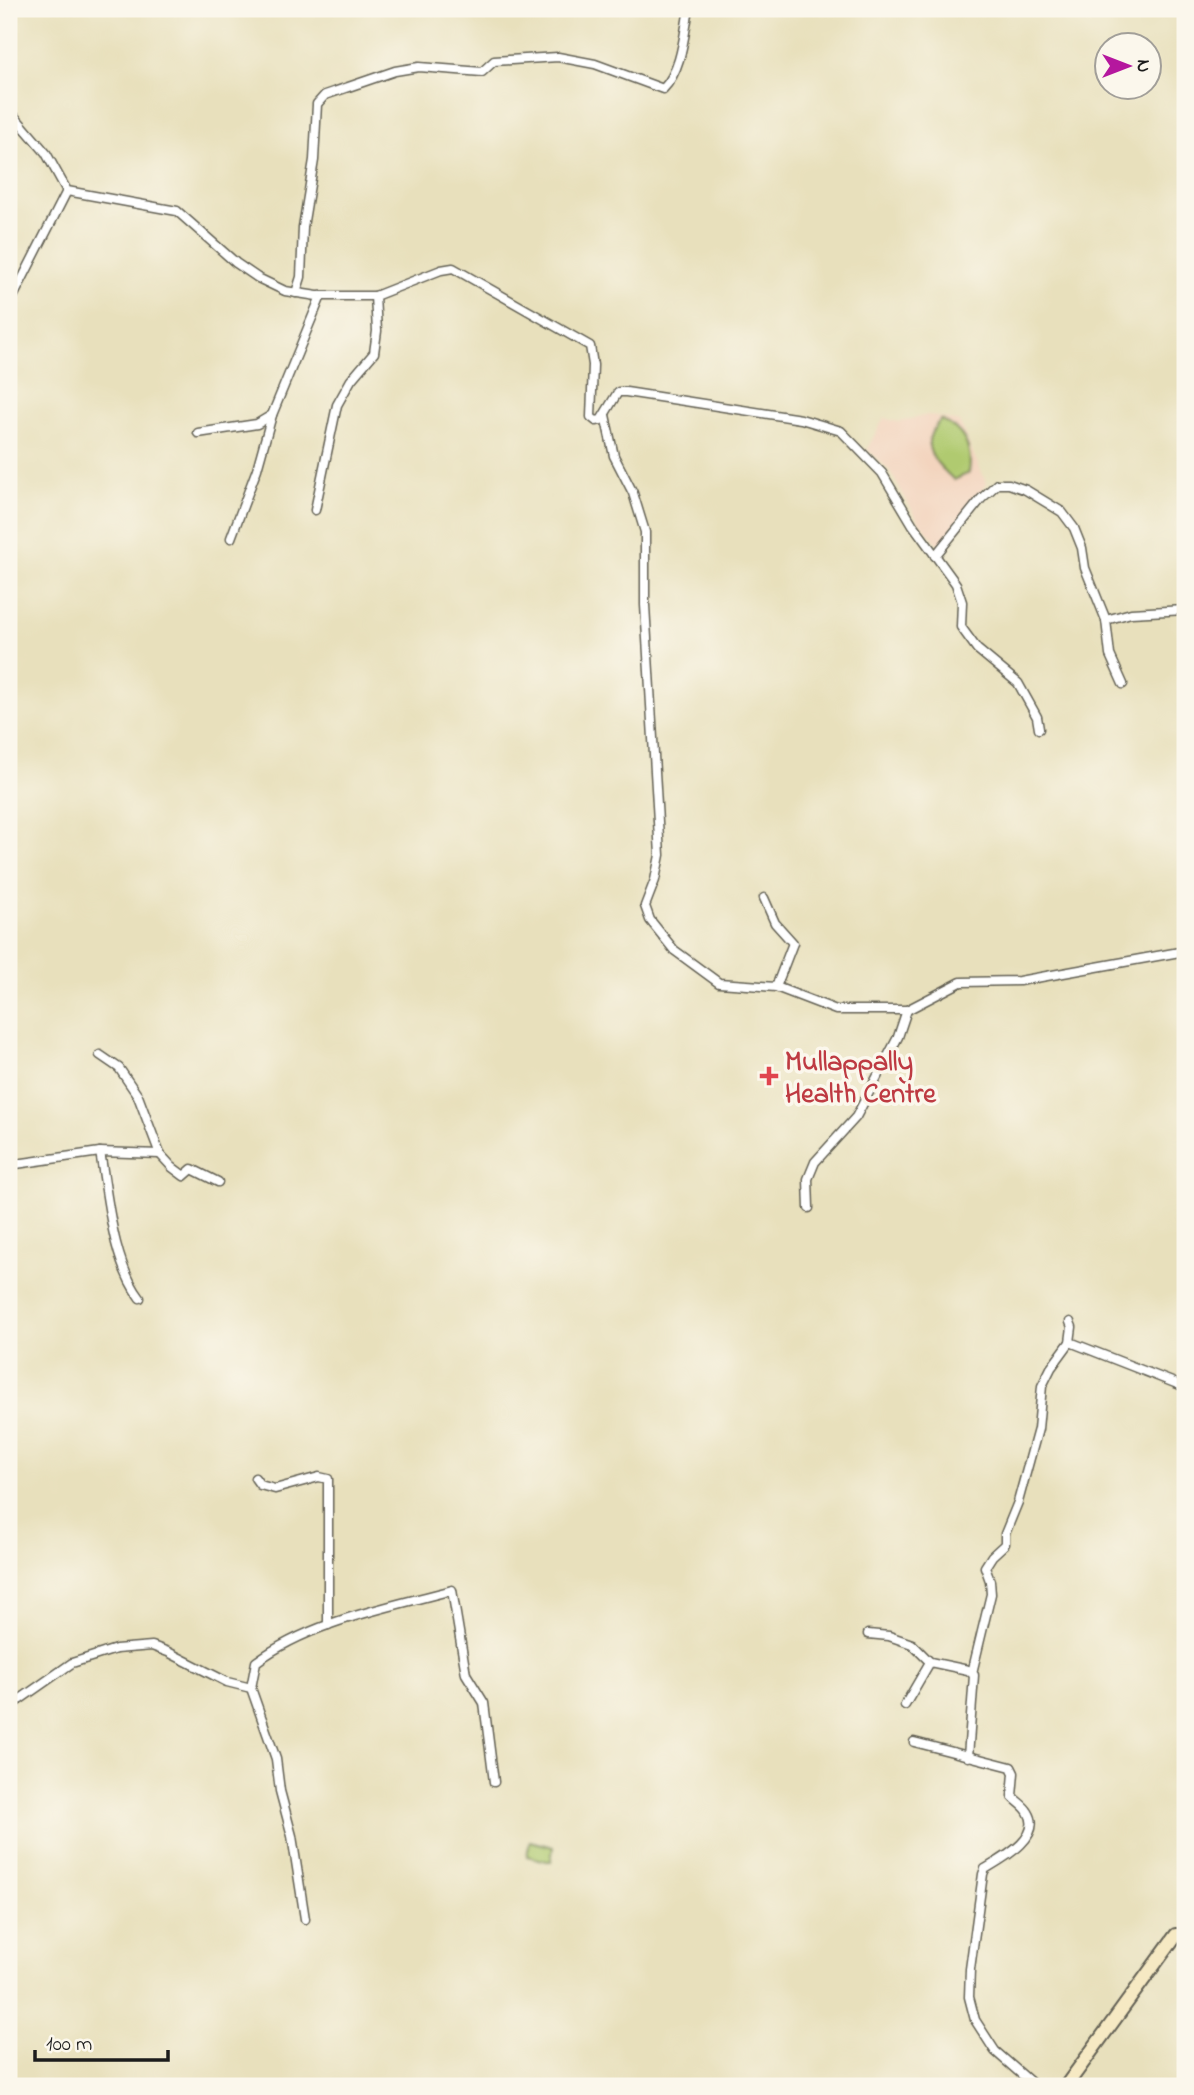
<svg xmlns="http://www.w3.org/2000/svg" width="1194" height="2095" font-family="'Indie Flower',sans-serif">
	<rect width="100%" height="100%" fill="#fbf7ec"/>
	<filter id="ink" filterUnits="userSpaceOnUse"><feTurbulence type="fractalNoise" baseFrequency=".0143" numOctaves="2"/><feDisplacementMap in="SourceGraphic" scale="14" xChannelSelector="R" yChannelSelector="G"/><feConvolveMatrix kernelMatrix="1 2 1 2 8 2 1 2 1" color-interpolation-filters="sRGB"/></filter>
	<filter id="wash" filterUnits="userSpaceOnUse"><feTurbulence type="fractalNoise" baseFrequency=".00686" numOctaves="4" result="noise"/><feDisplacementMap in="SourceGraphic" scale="28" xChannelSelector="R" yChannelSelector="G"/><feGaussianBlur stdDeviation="1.57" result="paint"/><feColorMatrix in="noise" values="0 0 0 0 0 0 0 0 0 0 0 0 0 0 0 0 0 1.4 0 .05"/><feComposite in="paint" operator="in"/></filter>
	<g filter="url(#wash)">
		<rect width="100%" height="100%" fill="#e8e0bc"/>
		<!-- built -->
		<path fill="#f3d4be" d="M 928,415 L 959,422 L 987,484 L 940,546 L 919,522 L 889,470 L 867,449 L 884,418 L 898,422 Z"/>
		<!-- green -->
		<g fill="#b0ca6f" stroke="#667346" stroke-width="2">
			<path d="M 941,420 C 964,430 973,448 969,473 L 954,480 C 934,461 916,445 941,420 Z"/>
			<path d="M 530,1841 L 553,1847 L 551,1862 L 527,1856 Z"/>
		</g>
	</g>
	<g filter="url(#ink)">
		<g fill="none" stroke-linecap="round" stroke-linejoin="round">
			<!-- street casing -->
			<g stroke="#636154" stroke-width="11">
				<g id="street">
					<path d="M 9,110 L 46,153 L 67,191 L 177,211 L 236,263 L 258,278 L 285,291 L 317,296 L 375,296 L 441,270 L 453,268 L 590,346 L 593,365 L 591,417 L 596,421 L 601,420 L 618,392 L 626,392 L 801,419 L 841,431 L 882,473 L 913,525 L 956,584 L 962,602 L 961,627 L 977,649 L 1018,683 L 1037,717 L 1039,729"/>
					<path d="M 296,293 L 301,277 L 303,227 L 314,160 L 317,104 L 325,95 L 395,71 L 419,67 L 482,72 L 494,61 L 558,57 L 595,64 L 663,89 C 682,70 684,34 689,9"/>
					<path d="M 9,305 L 67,191"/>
					<path d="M 605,415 L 614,456 L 633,493 L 645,532 L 645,605 L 660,855 L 655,880 L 645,906 L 650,920 L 674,950 L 719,983 L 776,987 L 836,1010 L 907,1010 L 961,982 L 1019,981 L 1185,951"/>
					<path d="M 198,433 L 257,424 L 272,415 L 321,296"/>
					<path d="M 315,510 L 337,405 L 351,380 L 374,353 L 377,331 L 375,296"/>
					<path d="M 231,538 L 257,469 L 272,415"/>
					<path d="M 935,556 L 981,499 L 997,484 L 1009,484 L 1026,490 L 1062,512 L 1074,528 L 1082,548 L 1085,568 L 1106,620 L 1110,655 L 1123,684"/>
					<path d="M 1106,620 L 1131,613 L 1185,610"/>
					<path d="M 764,898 L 775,923 L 793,943 L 776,987"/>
					<path d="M 100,1055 L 119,1068 L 138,1096 L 160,1154 L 172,1167 L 184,1176 L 192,1169 L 218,1182"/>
					<path d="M 100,1152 C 108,1197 112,1261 140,1298"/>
					<path d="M 9,1165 L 100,1152 L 160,1154"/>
					<path d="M 809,1208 L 808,1179 L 815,1162 L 856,1117 L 898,1037 L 907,1010"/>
					<path d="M 1070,1342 L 1185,1387"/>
					<path d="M 255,1478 L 260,1485 L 275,1489 L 319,1477 L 328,1479 L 328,1625"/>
					<path d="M 868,1634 L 889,1636 L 912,1644 L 930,1662 L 968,1670 L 974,1675 L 968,1757"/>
					<path d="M 972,1673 L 991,1594 L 990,1581 L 985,1567 L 992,1556 L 1005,1544 L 1005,1534 L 1018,1502 L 1038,1429 L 1042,1386 L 1051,1368 L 1070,1342 L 1072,1327 L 1070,1322"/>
					<path d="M 905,1705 L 930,1662"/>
					<path d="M 9,1707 L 72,1663 L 116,1649 L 152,1646 L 168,1652 L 227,1682 L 251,1688"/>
					<path d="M 914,1742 L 1011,1767 L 1014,1773 L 1012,1796 C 1017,1802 1024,1805 1028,1812 C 1044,1837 1002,1859 985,1869 L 983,1874 L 970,1969 L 969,1997 L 975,2020 L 995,2051 L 1035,2086"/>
					<path d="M 305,1919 L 292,1836 L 280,1791 L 276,1759 L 251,1688 L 256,1662 C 311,1621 387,1608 452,1590 L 466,1674 L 484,1703 L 494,1782"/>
				</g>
			</g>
			<!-- secondary casing -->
			<g stroke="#636154" stroke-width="16">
				<path id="secondary" d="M 1066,2086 L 1176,1935 L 1185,1936"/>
			</g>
			<!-- street -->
			<use href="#street" stroke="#fff" stroke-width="8"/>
			<!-- secondary -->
			<use href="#secondary" stroke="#f6e9c3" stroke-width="12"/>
		</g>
	</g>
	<!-- markers -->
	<path fill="#e0444e" stroke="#fbf7ec" stroke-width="2.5" d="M765.5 1065.5h7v7h7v7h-7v7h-7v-7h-7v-7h7z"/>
	<g text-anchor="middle" stroke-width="7" stroke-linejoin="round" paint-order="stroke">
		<!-- health labels -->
		<g font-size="28" font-weight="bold" fill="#be3a42" stroke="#fbf7ec" text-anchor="start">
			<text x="785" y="1070">Mullappally<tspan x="785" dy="32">Health Centre</tspan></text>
		</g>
	</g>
	<!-- margin -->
	<rect width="1194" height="2095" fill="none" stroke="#fbf7ec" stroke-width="35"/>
	<!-- north arrow -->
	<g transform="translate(1128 66) rotate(90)"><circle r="33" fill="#fbf7ec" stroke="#a29f99" stroke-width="2"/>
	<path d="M0-5L12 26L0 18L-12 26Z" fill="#b5179e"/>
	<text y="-10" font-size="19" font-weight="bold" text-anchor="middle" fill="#1c1c1c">N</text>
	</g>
	<!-- scale -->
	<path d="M35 2050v10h133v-10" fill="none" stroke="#1c1c1c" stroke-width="3.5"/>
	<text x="46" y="2050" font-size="21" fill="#1c1c1c" stroke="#fbf7ec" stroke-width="5" paint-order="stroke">100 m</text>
</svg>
